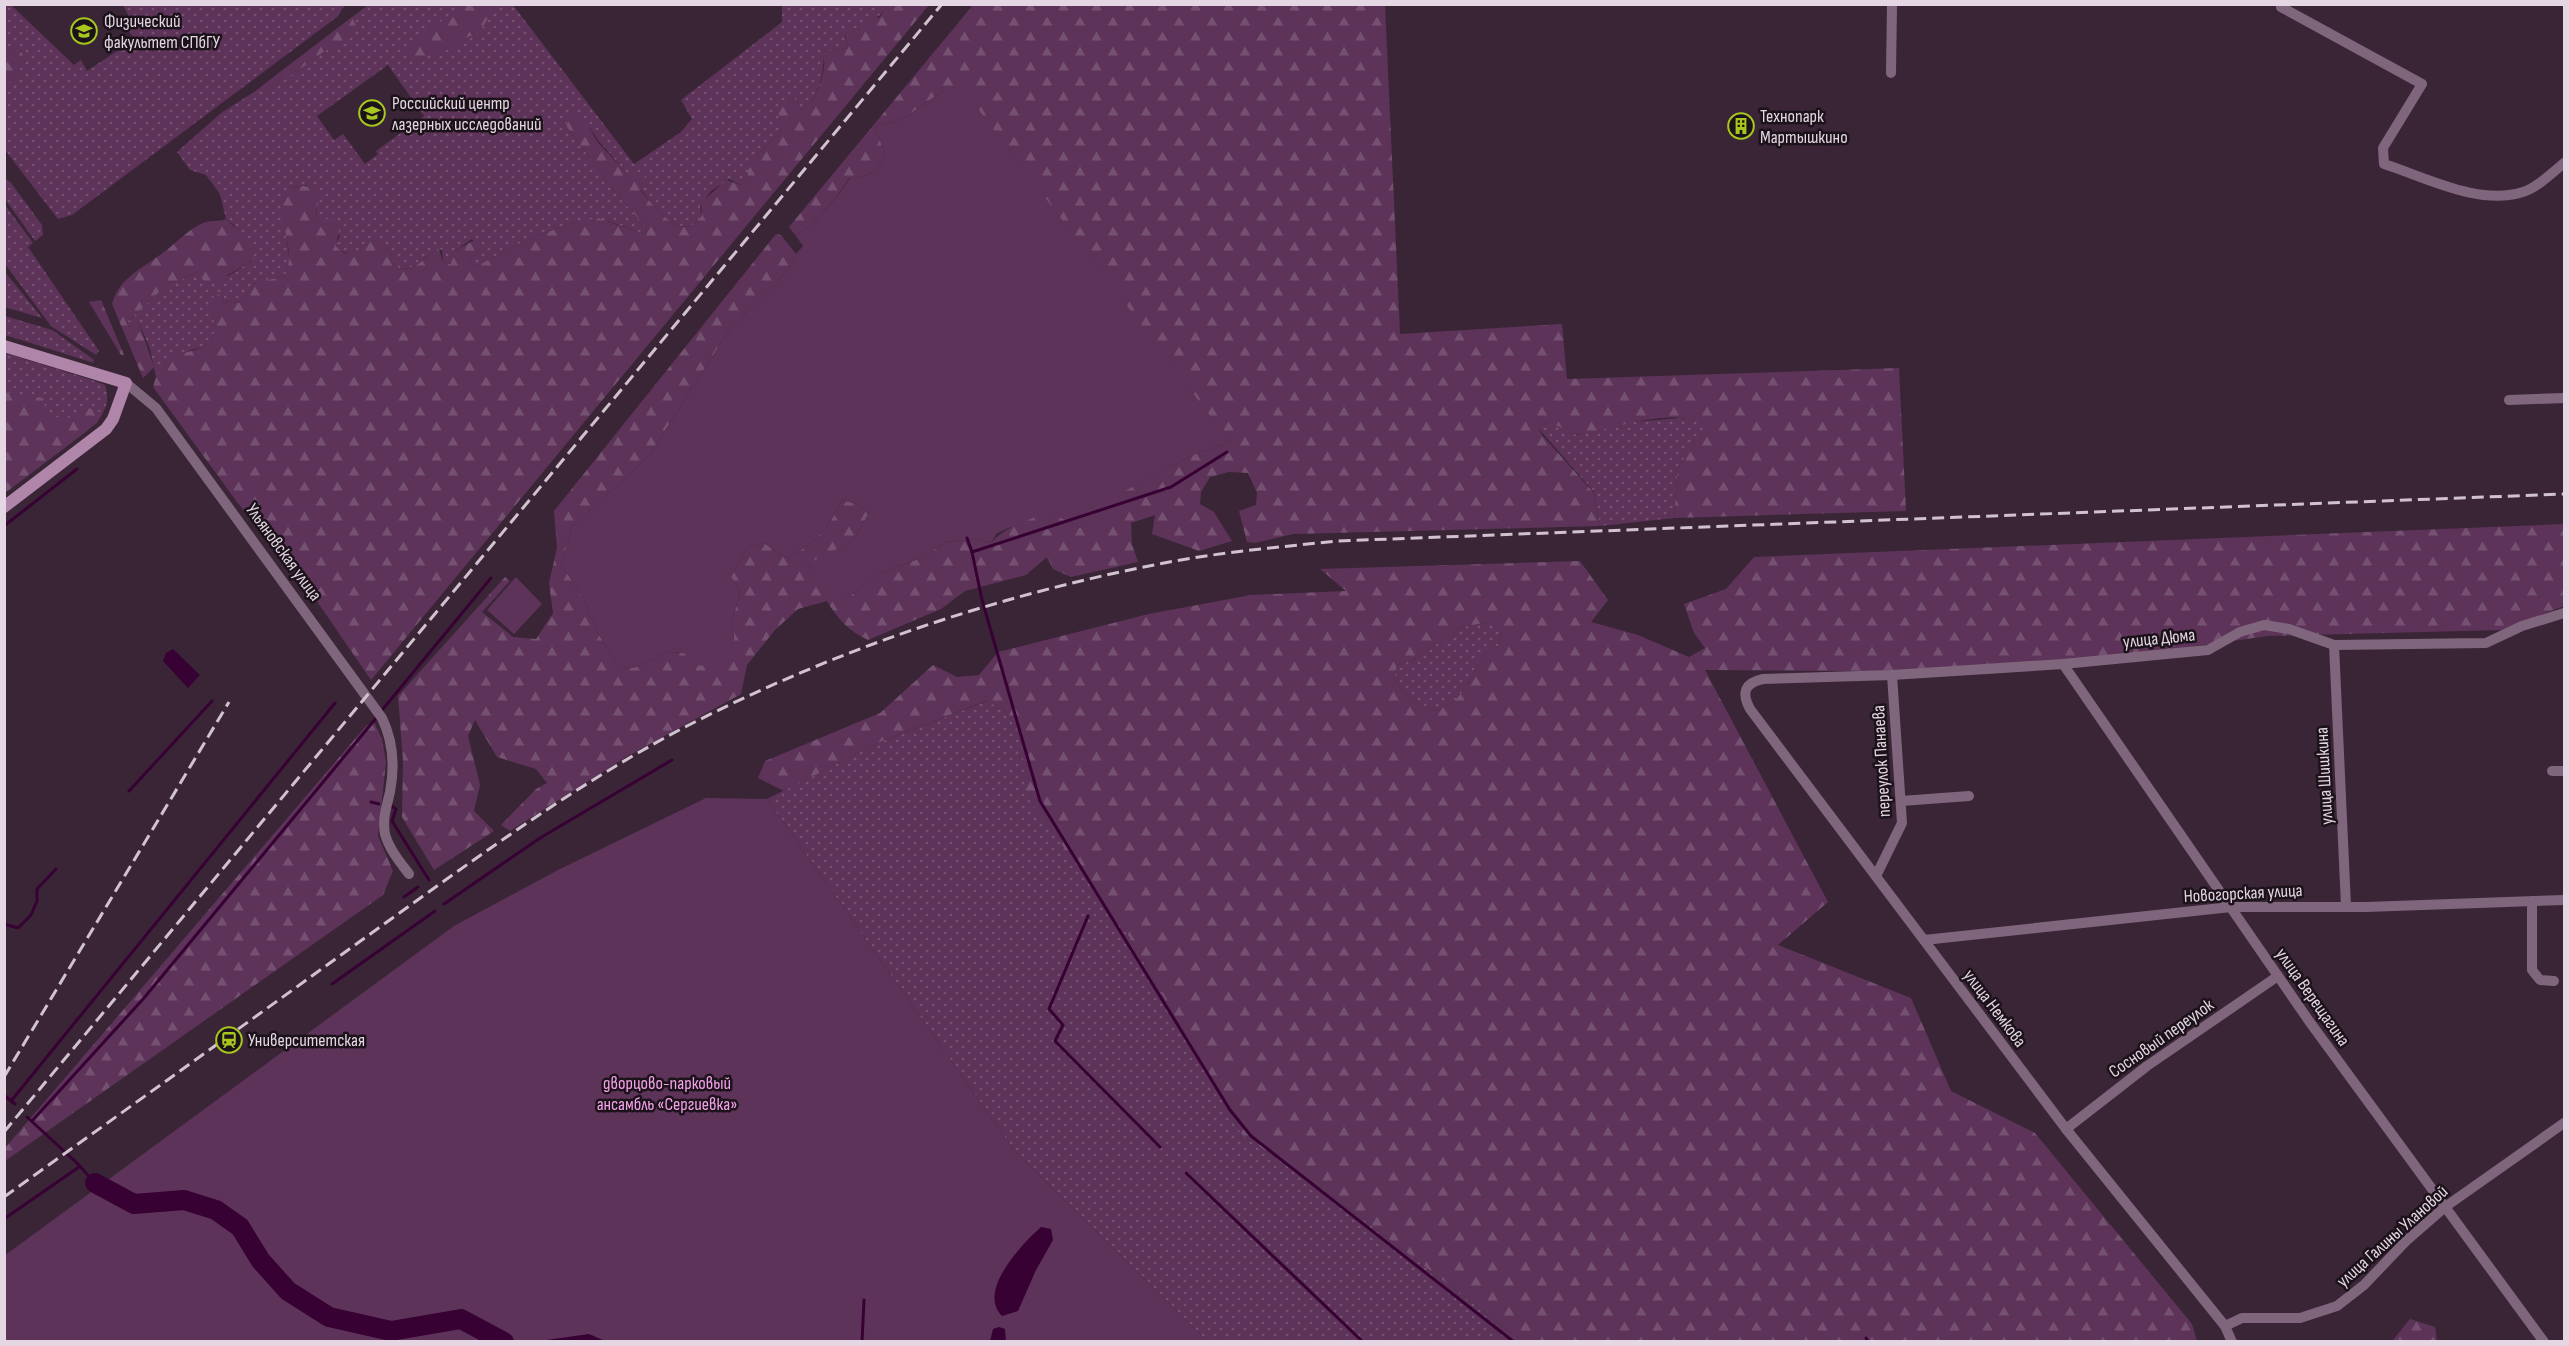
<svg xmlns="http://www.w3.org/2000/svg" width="2569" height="1346" font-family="'Sofia Sans Condensed',sans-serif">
	<defs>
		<pattern id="grass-dots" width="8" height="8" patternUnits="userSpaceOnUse" patternTransform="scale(1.5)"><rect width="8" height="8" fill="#5d3359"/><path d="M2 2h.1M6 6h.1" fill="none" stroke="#745071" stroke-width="1.8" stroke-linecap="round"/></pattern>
		<pattern id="forest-firs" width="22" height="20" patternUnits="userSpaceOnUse" patternTransform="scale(1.5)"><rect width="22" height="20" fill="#5d3359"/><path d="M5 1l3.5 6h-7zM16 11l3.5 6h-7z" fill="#745071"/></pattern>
	</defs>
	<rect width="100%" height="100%" fill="#3a2537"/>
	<!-- grass -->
	<g fill="url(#grass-dots)" fill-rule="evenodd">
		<path d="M 5,5 L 11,5 L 74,65 L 81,60 L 87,71 L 135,39 L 125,26 L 133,24 L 123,5 L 345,5 L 337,17 L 72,215 L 58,219 L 5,150 L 5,83 L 13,80 L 25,61 L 15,50 L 5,53 Z"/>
		<path d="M 368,5 L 513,5 L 634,164 L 681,132 L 692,119 L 681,100 L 782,22 L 782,5 L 884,5 L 885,9 C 881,18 855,30 845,35 L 847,48 L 823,52 C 826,67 817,106 801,110 L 794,96 L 779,110 L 781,132 L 754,158 L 748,180 L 741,185 L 729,179 L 711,191 L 700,207 L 702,215 C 682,251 643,194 633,177 L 627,178 C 619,159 600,147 590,128 L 567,127 L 618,196 L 647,228 L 646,235 L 608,221 L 576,222 L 528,239 L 475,267 L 469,262 L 481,249 L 472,239 L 456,250 L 452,264 L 443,262 L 442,250 L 439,249 C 422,256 416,274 396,267 L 388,247 L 351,255 L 337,249 L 336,243 L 340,236 L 316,218 L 317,208 L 307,185 L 292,187 L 285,225 L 290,264 L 285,276 L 267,280 L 262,277 C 252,282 249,296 238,303 L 227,301 L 223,304 L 224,298 L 218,294 L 212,299 C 210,311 217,324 214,336 C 211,350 198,346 189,351 C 176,358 164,365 156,377 L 150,349 L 139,323 L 129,327 L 126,323 L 170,282 L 179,281 L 196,272 L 228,276 L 255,259 L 234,225 L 226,219 L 220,194 L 206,175 L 190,170 L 177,152 L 221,113 L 254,92 ZM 388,65 L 424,116 L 376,151 L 378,154 L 365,164 L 343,134 L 334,140 L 317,116 Z"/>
		<path d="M 5,178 L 11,183 L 42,225 L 43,235 L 35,241 L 5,199 Z"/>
		<path d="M 5,205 L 33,243 L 28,247 L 99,351 L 96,355 L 51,326 L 5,264 Z"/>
		<path d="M 4,272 L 5,272 L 42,318 L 5,307 Z"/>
		<path d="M 5,316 L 52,330 L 93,359 L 94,363 L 5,335 Z"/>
		<path d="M 5,353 L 92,380 L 105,385 C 110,402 106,408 97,423 L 5,493 Z"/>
		<path d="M 1680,418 L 1695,419 L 1708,425 L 1678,467 L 1674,518 L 1600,526 L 1594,492 L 1539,429 L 1541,424 L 1551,423 L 1577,435 L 1621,423 Z"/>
		<path d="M 1490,622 L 1502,633 L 1499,645 C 1472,660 1479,669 1464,690 C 1458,699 1447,705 1438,711 C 1417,705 1406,696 1394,678 L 1397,665 L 1413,660 L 1462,627 Z"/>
		<path d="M 987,701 L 1004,710 L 1022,736 L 1026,794 L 1130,938 L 1242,1135 L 1333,1196 L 1522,1341 L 1207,1341 L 1014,1150 L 767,799 L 880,742 Z"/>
	</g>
	<!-- forest -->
	<g fill="url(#forest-firs)" fill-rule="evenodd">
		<path d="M 466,5 L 491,5 L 490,15 L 479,33 L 465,38 L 451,49 L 412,60 L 407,49 L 411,41 Z"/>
		<path d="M 884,5 L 929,5 L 371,680 L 314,597 L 237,502 L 153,387 C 163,350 183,357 210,344 C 216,334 216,314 207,305 L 210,299 L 218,294 L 224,298 L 223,304 L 228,301 L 238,303 C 249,296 252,282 262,277 L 268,280 L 285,276 C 299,245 271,214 285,191 C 297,184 313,182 318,198 C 319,205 315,211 316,218 L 322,221 L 330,218 C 345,226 337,234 336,246 C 347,260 359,254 368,241 L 379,240 L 388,247 L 396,267 C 417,274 422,256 439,249 L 443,262 L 451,264 L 456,250 L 478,238 L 484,246 L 469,262 L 475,267 L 528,239 L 576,222 L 598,218 L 646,235 L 647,228 L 618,196 L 567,127 L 567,116 C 572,114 576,115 581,118 C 589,124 592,134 597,141 C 607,154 621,163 627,178 L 637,173 L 643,174 L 647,180 L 641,191 C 654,206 684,247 702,215 L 701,203 L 726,180 L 741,185 L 748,180 L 748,171 L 754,158 L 781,132 L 778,110 L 787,97 L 794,96 L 801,110 C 814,107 823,78 824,66 C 825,60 822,57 823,52 L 847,48 L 845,30 L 858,29 L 871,16 L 879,18 L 884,11 Z"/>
		<path d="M 973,5 L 1385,5 L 1400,334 L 1562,324 L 1567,379 L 1899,368 L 1906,511 L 1674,518 L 1678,467 L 1707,425 C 1668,406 1621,428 1580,434 C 1568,436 1559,421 1541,424 L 1539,429 L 1542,435 L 1594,493 L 1600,526 L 1293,534 L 1255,543 L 1247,542 L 1239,511 L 1256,505 L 1257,493 L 1248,473 L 1229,472 L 1210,477 L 1201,492 L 1200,504 L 1214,512 L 1232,541 L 1199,551 L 1152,534 L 1155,515 L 1131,523 L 1132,544 L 1138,562 L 1071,577 L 1053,569 L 1047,557 L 1026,575 L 965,591 L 941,609 L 868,640 C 849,631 838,620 827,601 L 798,609 L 775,630 L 747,665 L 741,694 L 626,757 L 510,831 L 501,825 L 536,789 L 547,783 L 536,769 L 497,757 L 475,720 L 468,736 L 480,785 L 474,811 L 494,831 L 434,870 L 402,817 L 403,761 L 398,696 L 505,577 L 510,581 L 482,612 L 513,637 L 536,639 L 553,613 L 549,583 L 557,548 L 554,511 L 776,234 L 781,235 L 796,254 L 792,266 L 730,329 L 649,456 L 572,527 L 561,564 L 584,599 L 596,630 L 620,669 L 637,667 L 666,652 L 684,653 L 734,639 L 732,621 L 740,592 L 731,577 L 747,548 L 764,543 L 786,558 C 815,544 828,529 842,500 L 857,504 L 869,513 L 853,541 L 807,565 L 847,598 L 882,572 L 924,557 L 945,542 L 975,539 L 991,543 C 999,532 1035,512 1050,513 C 1060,514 1072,524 1081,528 L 1113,509 L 1120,493 L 1195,454 L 1230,442 L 944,90 L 903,119 L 875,127 L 885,154 C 878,171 868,179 849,178 C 835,201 818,220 796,236 L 789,227 Z"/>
		<path d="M 352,17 L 356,26 L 355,32 L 345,44 L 326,50 L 268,92 L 262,90 L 262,86 Z"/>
		<path d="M 15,50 L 22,53 L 25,61 L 13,80 L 5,83 L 5,53 Z"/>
		<path d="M 226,219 L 250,241 L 255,259 L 216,282 L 205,282 L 196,272 L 179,281 L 170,282 L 126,323 L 129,327 L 139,323 L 154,367 L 143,378 L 112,304 C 119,279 138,271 157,257 C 173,247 185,231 203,223 C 210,220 218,222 226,219 Z"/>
		<path d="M 101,300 L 124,355 L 121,355 L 89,302 Z"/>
		<path d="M 5,392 L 43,398 L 47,415 L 66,419 L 86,408 L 96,409 L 102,415 L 88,430 L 5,493 Z"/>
		<path d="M 2564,524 L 2564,606 L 2502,630 L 2268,636 L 2008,672 L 1705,670 L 1828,902 L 1778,945 L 1911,998 L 1951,1091 L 2035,1133 L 2192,1324 L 2197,1341 L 1522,1341 L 1333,1196 L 1242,1135 L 1130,938 L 1025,794 L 1022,736 L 1004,710 L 986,701 L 880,742 L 784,791 L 758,778 L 765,761 L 880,713 L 933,665 L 957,677 L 979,675 L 998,652 L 1149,614 L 1251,595 L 1346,591 L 1320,569 L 1580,561 L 1608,600 L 1591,622 L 1638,635 L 1689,657 L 1705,648 L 1694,633 L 1684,604 L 1726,589 L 1754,557 ZM 1489,622 L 1502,633 L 1499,645 C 1472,660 1479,669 1464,690 C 1458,699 1447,705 1438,711 C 1417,705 1406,696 1394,678 L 1397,665 L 1413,660 L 1462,627 Z"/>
		<path d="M 374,722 L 382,739 L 386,762 L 378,836 L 393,871 L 383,895 L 5,1161 L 5,1148 L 366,726 Z"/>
		<path d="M 2410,1319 L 2435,1327 L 2437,1341 L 2392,1341 Z"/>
	</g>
	<!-- green -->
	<g fill="#5d3359">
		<path d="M 960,85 L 1230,442 L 1195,454 L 1121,493 L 1113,517 L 1099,526 L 1081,528 L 1051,513 L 1040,515 L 997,533 L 991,543 L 975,539 L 945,542 L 924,557 L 882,572 L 847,598 L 829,588 L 807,564 L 853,541 L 869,513 L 857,504 L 842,500 C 828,529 815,544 786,558 L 764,543 L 747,548 L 731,577 L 740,592 L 732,621 L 734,639 L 730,658 L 718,667 L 694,665 L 684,653 L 666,652 L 637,667 L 620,669 L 596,630 L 584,599 L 561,564 L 572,527 L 649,456 L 730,329 L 792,266 L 796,254 L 803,246 L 796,236 C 818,220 835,201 850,178 C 868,179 878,171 885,154 L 875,127 L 903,119 L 944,90 Z"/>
		<path d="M 516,577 L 542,604 L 514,634 L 487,610 Z"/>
		<path d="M 706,798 L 767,799 L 1014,1150 L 1207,1341 L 5,1341 L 4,1256 L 454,926 L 558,870 Z"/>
	</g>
	<!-- water -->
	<g fill="#370134">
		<path d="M 173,649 L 200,675 L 188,688 L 163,661 L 166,653 Z"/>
		<path d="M 1041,1227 L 1051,1229 L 1053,1240 L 1036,1270 L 1018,1311 L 1002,1316 C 977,1291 1021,1245 1041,1227 Z"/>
		<path d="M 999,1327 L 1005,1329 L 1006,1341 L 990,1341 L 993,1329 Z"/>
		<path d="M 589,1334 L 605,1341 L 539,1341 Z"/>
	</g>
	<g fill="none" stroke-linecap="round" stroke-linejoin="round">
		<!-- stream -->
		<g stroke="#370134" stroke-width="3">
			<path d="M 1227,452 L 1171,487 L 972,552 L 982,600 L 1040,801 L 1230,1110 L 1251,1136 L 1514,1342"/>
			<path d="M 4,526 L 77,469"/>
			<path d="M 967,538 L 972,552"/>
			<path d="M 383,709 L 491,578"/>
			<path d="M 129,791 L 212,701"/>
			<path d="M 371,802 L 379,804"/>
			<path d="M 391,806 L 396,809 L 392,821 L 429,880"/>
			<path d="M 404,897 L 418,887"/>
			<path d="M 444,904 L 540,838 L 672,760"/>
			<path d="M 1088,916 L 1049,1009 L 1063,1025 L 1055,1041 L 1160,1147"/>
			<path d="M 4,924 L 18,928 L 31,915 L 37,901 L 37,889 L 56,869"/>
			<path d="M 332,984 L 435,911"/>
			<path d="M 4,1095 L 15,1104"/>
			<path d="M 11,1101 L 335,703"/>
			<path d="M 27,1117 L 77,1163 L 95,1183"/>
			<path d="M 32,1121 L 144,998 L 377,717"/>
			<path d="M 1186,1173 L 1363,1342"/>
			<path d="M 4,1219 L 79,1167"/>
			<path d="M 1866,1338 L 1868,1342"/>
			<path d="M 862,1342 L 864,1300"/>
		</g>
		<!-- river -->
		<path stroke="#370134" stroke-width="20" d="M 95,1183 L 134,1204 L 184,1200 L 216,1210 L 240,1227 L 261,1261 L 288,1291 L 329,1317 L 391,1331 L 461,1319 L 504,1342"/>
		<!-- street -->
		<g stroke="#80667c" stroke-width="10">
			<path d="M 2281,7 L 2422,84 L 2383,148 L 2384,164 C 2425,177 2479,206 2523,192 C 2537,188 2553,172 2564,163"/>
			<path d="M 1891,73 L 1892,4"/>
			<path d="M 126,383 L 156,408 L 382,718 C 393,741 395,766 390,792 C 387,805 382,819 385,834 C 389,849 400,862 409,874"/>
			<path d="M 2509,400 L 2564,398"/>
			<path d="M 2334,645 L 2346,906"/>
			<path d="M 2063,664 L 2309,1021 L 2544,1342"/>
			<path d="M 2552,771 L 2564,771"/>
			<path d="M 1901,801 L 1969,796"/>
			<path d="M 1876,876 L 1902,823 L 1892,675"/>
			<path d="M 2532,901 L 2532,970 L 2540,980 L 2554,981"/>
			<path d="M 1924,940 L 2231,907 L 2366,907 L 2564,900"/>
			<path d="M 2066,1129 L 2147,1066 L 2278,976"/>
			<path d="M 2225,1326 L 2242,1318 L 2300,1318 L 2337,1306 L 2364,1285 L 2406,1241 L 2445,1207 L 2564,1123"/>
			<path d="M 2232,1342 L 2225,1326 L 2066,1129 L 1750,709 C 1741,692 1745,683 1763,679 L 1892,675 L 2063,664 L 2208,650 L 2240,632 L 2264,625 L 2289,629 L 2334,645 L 2486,643 L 2522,626 L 2564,613"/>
		</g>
		<!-- secondary -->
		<path stroke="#af85a9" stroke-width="12" d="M 4,346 L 126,383 L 113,419 L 106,429 L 4,507"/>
		<!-- rail -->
		<g stroke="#d0c2ce" stroke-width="3" stroke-dasharray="12 6" stroke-linecap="butt">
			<path d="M 4,1077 L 229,702"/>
			<path d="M 4,1132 L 942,4"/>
			<path d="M 4,1197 C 130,1107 255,1017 380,927 C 479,856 578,783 685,727 C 836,649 998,595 1164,563 C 1221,552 1280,547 1338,541 L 2564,494"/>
		</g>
	</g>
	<!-- icons -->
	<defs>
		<g id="university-ring" transform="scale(1.35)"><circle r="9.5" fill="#1b121a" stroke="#a7c71e" stroke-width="1.5"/><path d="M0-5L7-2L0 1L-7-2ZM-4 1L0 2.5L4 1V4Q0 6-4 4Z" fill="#a7c71e"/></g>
		<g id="building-ring" transform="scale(1.35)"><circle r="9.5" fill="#1b121a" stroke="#a7c71e" stroke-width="1.5"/><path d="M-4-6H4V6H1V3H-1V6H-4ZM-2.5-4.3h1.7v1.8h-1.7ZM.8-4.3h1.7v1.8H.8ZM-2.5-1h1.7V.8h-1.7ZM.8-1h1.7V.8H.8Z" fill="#a7c71e"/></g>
		<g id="station-ring" transform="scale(1.35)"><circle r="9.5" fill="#1b121a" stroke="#a7c71e" stroke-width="1.5"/><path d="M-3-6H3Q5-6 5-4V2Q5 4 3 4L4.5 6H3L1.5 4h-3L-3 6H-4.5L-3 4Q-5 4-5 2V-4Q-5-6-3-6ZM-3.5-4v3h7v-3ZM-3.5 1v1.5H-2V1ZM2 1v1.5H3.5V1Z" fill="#a7c71e"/></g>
	</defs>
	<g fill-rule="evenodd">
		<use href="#university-ring" x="84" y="31"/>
		<use href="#university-ring" x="372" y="113"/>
		<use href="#building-ring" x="1741" y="126"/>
		<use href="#station-ring" x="229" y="1040"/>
	</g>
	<g text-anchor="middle" stroke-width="5" stroke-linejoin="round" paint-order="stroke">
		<!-- poi labels -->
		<g font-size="18" fill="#e4d6e2" stroke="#1b121a" text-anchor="start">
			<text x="104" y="27">Физический<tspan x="104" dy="21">факультет СПбГУ</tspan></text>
			<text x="392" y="109">Российский центр<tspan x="392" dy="21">лазерных исследований</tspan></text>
			<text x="1760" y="122">Технопарк<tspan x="1760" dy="21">Мартышкино</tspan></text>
			<text x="248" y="1046">Университетская</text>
		</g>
		<!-- street labels -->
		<g font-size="18" fill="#e4d6e2" stroke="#1b121a">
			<text transform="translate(284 552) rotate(54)" y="6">Ульяновская улица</text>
			<text transform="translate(2159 638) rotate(-6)" y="6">улица Дюма</text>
			<text transform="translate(1881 761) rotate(-93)" y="6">переулок Панаева</text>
			<text transform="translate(2324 776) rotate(-93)" y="6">улица Шишкина</text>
			<text transform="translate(2243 893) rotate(-3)" y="6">Новогорская улица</text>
			<text transform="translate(2313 997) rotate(55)" y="6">улица Верещагина</text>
			<text transform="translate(1995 1008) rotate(53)" y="6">улица Немкова</text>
			<text transform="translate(2161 1038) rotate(-35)" y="6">Сосновый переулок</text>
			<text transform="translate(2392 1236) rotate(-42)" y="6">улица Галины Улановой</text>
		</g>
		<!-- park labels -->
		<g font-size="18" fill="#f4a1ea" stroke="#1b121a">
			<text x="667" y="1089">дворцово-парковый<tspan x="667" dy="21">ансамбль «Сергиевка»</tspan></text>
		</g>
	</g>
	<!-- border -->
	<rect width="2569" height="1346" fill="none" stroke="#e4d6e2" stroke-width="12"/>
</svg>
